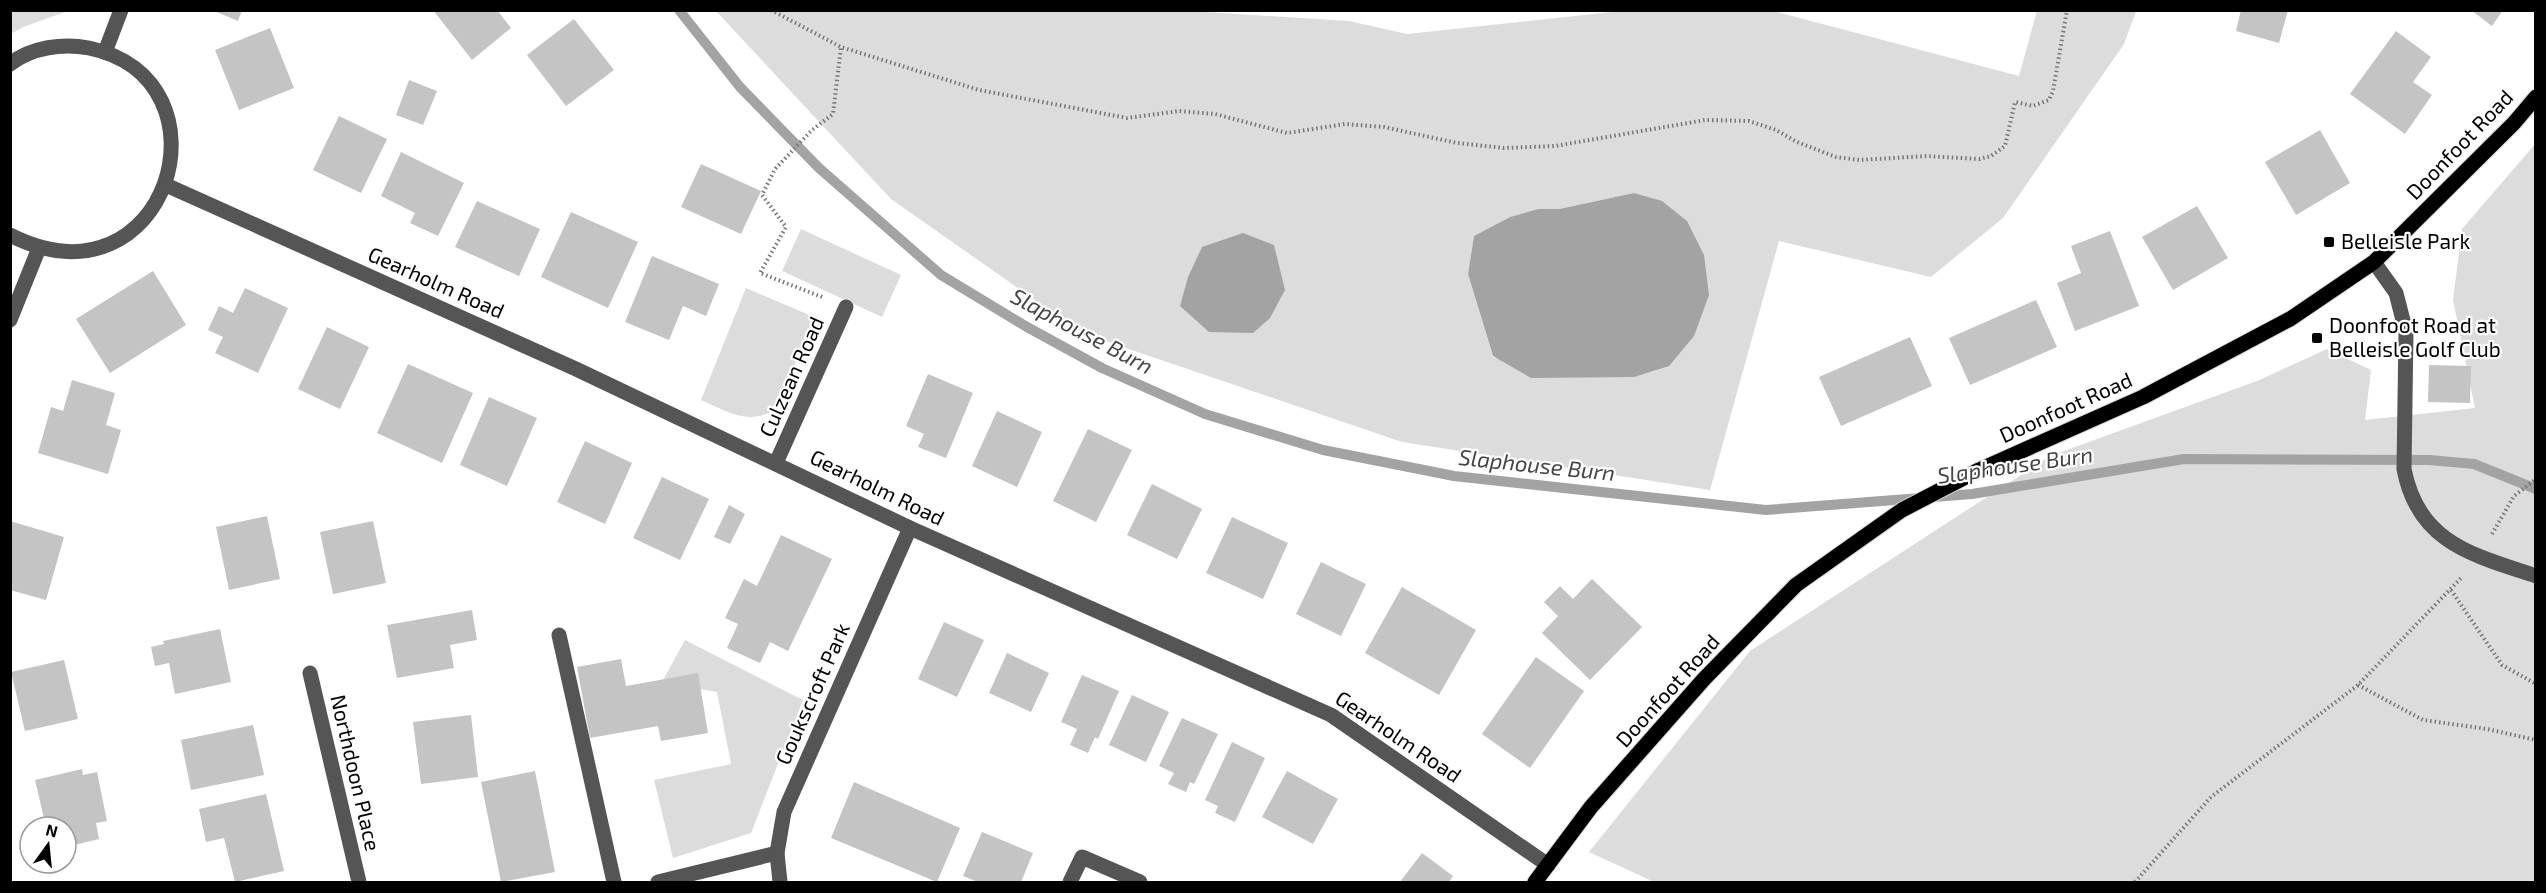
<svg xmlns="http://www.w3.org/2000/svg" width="2546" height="893" font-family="'Exo 2',sans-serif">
	<rect width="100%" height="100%" fill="#fff"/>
	<!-- green -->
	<g fill="#dcdcdc" fill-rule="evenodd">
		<path d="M 1175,10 L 1349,21 L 1407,34 L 1621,11 L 1773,11 L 2019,76 L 2037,11 L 2136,11 L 2124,44 L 2003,218 L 1931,277 L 1779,241 L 1710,490 L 1402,442 L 1082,333 L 891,199 L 716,11 ZM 1634,193 L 1634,377 L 1569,377 L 1493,357 L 1468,274 L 1474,236 L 1510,217 L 1538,209 L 1559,209 Z"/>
		<path d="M 10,11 L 11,10 L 68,11 L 23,27 L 11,34 Z"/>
		<path d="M 2535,144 L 2535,882 L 1654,882 L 1589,852 L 1750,651 L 2050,456 L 2257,381 L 2327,349 L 2371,370 L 2365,420 L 2475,408 L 2453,300 L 2462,229 Z"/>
		<path d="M 801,229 L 901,275 L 882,317 L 782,271 Z"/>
		<path d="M 746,288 L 814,317 L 777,409 C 747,426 729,412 701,400 Z"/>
		<path d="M 685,640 L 803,700 L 751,833 L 673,858 L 654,780 L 731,764 L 717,692 L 662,682 Z"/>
	</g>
	<!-- water -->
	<g fill="#a3a3a3">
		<path d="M 1634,193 L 1662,201 L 1687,221 L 1704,255 L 1709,295 L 1694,336 L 1669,366 L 1634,377 L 1531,378 L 1493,356 L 1468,274 L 1474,236 L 1510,217 L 1538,209 L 1559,209 Z"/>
		<path d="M 1243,233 L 1274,245 L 1285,290 L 1270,318 L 1253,333 L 1209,332 L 1180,306 L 1188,277 L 1202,247 Z"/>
	</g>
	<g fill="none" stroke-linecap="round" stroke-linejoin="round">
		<!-- stream -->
		<path stroke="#a3a3a3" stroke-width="10" d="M 679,10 L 740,87 L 819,168 L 941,275 L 1027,327 L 1102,368 L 1205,414 L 1323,450 L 1454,476 L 1766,510 L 1972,494 L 2184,459 L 2429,460 L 2474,464 L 2536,489"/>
	</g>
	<!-- building -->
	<g fill="#c4c4c4">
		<path d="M 212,10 L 242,10 L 238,21 Z"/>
		<path d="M 433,10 L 497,10 L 511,28 L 472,60 Z"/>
		<path d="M 2241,10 L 2288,10 L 2279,43 L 2236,31 Z"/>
		<path d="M 2471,10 L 2503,10 L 2492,26 Z"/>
		<path d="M 574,19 L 614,70 L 566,106 L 527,55 Z"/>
		<path d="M 270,28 L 294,88 L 239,110 L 215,50 Z"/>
		<path d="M 2396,31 L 2431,57 L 2413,82 L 2432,95 L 2405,134 L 2350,94 Z"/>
		<path d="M 409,80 L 437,91 L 423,125 L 396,115 Z"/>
		<path d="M 339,116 L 387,139 L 361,193 L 313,170 Z"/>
		<path d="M 2320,130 L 2350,183 L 2296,215 L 2265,162 Z"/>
		<path d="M 401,152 L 464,183 L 438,236 L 410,223 L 415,213 L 381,196 Z"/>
		<path d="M 701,164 L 761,191 L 741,234 L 681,207 Z"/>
		<path d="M 477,201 L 540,229 L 519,276 L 455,247 Z"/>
		<path d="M 2197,206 L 2228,258 L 2173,290 L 2142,237 Z"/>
		<path d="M 571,212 L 638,242 L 608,308 L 541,277 Z"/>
		<path d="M 2110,231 L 2139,306 L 2075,331 L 2057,283 L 2081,273 L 2071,246 Z"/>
		<path d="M 652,256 L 719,284 L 706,316 L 683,306 L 669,340 L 625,322 Z"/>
		<path d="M 153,271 L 186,325 L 110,373 L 76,319 Z"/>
		<path d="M 245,288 L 288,308 L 258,373 L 215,353 L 223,337 L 208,330 L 219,306 L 233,313 Z"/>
		<path d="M 2036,300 L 2057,347 L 1970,385 L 1949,338 Z"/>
		<path d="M 327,327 L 369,347 L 340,409 L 298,389 Z"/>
		<path d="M 1910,337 L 1932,386 L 1841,426 L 1819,377 Z"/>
		<path d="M 408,364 L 473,393 L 442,463 L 377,433 Z"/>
		<path d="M 2429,365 L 2471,366 L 2470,403 L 2428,402 Z"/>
		<path d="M 928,374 L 973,393 L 946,458 L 918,447 L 924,434 L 906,426 Z"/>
		<path d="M 72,380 L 115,393 L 106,425 L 121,430 L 108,474 L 38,453 L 51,407 L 63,411 Z"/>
		<path d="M 489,397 L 537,418 L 507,486 L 460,465 Z"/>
		<path d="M 997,411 L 1042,432 L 1017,487 L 972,466 Z"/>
		<path d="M 1088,429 L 1132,450 L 1096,522 L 1053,501 Z"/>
		<path d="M 585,441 L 632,463 L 605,524 L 557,502 Z"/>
		<path d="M 662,477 L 709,499 L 680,560 L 633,538 Z"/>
		<path d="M 1152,484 L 1202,509 L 1177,559 L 1127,535 Z"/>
		<path d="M 729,505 L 745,514 L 730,544 L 714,537 Z"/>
		<path d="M 267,516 L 280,579 L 229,590 L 216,527 Z"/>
		<path d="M 1232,517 L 1288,543 L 1263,599 L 1206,573 Z"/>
		<path d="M 10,521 L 64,537 L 46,600 L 10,590 Z"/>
		<path d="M 373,521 L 386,583 L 333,594 L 320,532 Z"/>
		<path d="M 781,535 L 832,559 L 788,651 L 770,642 L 760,663 L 727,648 L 738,624 L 725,618 L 744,579 L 757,586 Z"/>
		<path d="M 1321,562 L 1366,584 L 1341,636 L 1296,614 Z"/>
		<path d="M 1592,579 L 1642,627 L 1590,680 L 1542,633 L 1558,616 L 1544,602 L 1560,586 L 1573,599 Z"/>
		<path d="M 1402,587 L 1476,630 L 1439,695 L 1365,653 Z"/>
		<path d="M 472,610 L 477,640 L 450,645 L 454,668 L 397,678 L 387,625 Z"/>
		<path d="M 944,622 L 984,640 L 957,697 L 918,679 Z"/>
		<path d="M 220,629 L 231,682 L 175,694 L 169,663 L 155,666 L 151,647 L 164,644 L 163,641 Z"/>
		<path d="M 1007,653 L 1049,673 L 1031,712 L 989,693 Z"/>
		<path d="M 1536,657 L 1584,691 L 1530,768 L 1482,734 Z"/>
		<path d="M 621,659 L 626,686 L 698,673 L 708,733 L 661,741 L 658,726 L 590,738 L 577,667 Z"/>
		<path d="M 64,660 L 78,719 L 25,731 L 11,672 Z"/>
		<path d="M 1082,675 L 1119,691 L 1098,739 L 1095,737 L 1088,753 L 1070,745 L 1077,729 L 1061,722 Z"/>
		<path d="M 1132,695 L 1169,712 L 1146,762 L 1109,745 Z"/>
		<path d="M 471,715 L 478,777 L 421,784 L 413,722 Z"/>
		<path d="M 1182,718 L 1218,734 L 1194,784 L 1190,782 L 1186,792 L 1168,784 L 1174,773 L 1159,766 Z"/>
		<path d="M 253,725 L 264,775 L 191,790 L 181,740 Z"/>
		<path d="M 1232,742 L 1265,758 L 1235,822 L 1215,813 L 1218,806 L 1205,800 Z"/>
		<path d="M 82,769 L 83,775 L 97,772 L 107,821 L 96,823 L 99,839 L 66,847 L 66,827 L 46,827 L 35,780 Z"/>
		<path d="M 535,771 L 555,872 L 501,882 L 481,782 Z"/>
		<path d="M 1287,771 L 1338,799 L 1313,844 L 1262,817 Z"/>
		<path d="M 854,782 L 960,828 L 937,882 L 831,838 Z"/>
		<path d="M 266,794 L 284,871 L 235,882 L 224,838 L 206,842 L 199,809 Z"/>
		<path d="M 982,832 L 1033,853 L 1021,882 L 978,882 L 963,876 Z"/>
		<path d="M 1422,853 L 1453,876 L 1449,882 L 1400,882 Z"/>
	</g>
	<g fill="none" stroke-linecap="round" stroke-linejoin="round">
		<!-- major casing -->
		<g stroke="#dbdbdb" stroke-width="17">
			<path id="major" d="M 1535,882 L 1591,807 L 1704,679 L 1796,585 L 1902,510 L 1979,470 L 2143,397 L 2290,319 L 2374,262 L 2514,123 L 2536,97"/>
		</g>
		<!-- path -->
		<g stroke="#777" stroke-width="4" stroke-dasharray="1.5 3" stroke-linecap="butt">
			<path d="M 771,10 L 841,47 L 979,90 L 1127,118 L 1179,111 L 1215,114 L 1287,133 L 1345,124 L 1384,127 L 1457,143 L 1504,148 L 1555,146 L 1705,120 L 1749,121 L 1776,130 L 1797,142 L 1836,157 L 1859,160 L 1927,156 L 1980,159 L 1991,156 L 2005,146 L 2015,102 L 2033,106 L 2049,100 L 2053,91 L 2067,10"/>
			<path d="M 822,297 L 760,273 L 786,227 L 762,195 L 775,169 L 812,130 L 833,114 L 841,47"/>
			<path d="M 2492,534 L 2514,496 L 2536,479"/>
			<path d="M 2451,590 L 2502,665 L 2536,684"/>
			<path d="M 2358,685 L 2423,720 L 2487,729 L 2536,740"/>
			<path d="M 2135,882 L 2211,797 L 2358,685 L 2462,577"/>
		</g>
		<!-- minor -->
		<g stroke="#555" stroke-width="15">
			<path d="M 105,52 L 121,10"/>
			<path d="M 10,64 C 32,47 63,43 89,48 C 238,79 168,315 10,235"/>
			<path d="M 166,185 L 576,369 L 910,528 L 1331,715 L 1548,865"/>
			<path d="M 2374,262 L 2396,293 L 2406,332 L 2404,469 C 2418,543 2473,555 2536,576"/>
			<path d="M 10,320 L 39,248"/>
			<path d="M 776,463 L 846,307"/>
			<path d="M 559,635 L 614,882"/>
			<path d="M 310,673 L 359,882"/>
			<path d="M 658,882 L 777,853"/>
			<path d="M 780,882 L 777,853 L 784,812 L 910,528"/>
			<path d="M 1070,882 L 1082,857 L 1140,882"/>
		</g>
		<!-- major -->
		<use href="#major" stroke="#000" stroke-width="15"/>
	</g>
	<!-- markers -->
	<g fill="#000" stroke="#fff" stroke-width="2">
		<rect x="2323" y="236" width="12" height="12" rx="3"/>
		<rect x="2311" y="332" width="12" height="12" rx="3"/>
	</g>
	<g text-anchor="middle" stroke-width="4.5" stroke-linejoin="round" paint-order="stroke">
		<!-- street labels -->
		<g font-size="21" fill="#000" stroke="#fff">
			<text transform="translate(2460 145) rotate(-46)" y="7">Doonfoot Road</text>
			<text transform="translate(436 283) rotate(24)" y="7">Gearholm Road</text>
			<text transform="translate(792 377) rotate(-66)" y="7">Culzean Road</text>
			<text transform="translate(2066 408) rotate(-24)" y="7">Doonfoot Road</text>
			<text transform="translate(877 488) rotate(26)" y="7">Gearholm Road</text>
			<text transform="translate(1668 691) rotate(-48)" y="7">Doonfoot Road</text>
			<text transform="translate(813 694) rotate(-66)" y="7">Goukscroft Park</text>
			<text transform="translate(1398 737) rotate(34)" y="7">Gearholm Road</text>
			<text transform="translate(355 773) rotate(77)" y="7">Northdoon Place</text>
		</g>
		<!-- poi labels -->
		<g font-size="21" fill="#000" stroke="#fff" text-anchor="start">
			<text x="2341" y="249">Belleisle Park</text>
			<text x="2329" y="333">Doonfoot Road at<tspan x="2329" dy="24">Belleisle Golf Club</tspan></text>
		</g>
		<!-- water labels -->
		<g font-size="22" font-style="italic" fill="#444" stroke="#fff">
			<text transform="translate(1082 331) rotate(28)" y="8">Slaphouse Burn</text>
			<text transform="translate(1537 465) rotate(6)" y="8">Slaphouse Burn</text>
			<text transform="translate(2015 465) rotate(-8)" y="8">Slaphouse Burn</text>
		</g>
	</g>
	<!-- border -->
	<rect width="2546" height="893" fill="none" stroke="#000000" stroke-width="24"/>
	<!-- north arrow -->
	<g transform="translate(48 845) rotate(15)"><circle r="28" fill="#ffffff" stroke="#999999" stroke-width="1.5"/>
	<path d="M0-4.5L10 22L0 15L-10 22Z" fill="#000000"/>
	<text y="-9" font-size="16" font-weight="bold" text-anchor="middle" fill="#000000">N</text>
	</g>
</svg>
